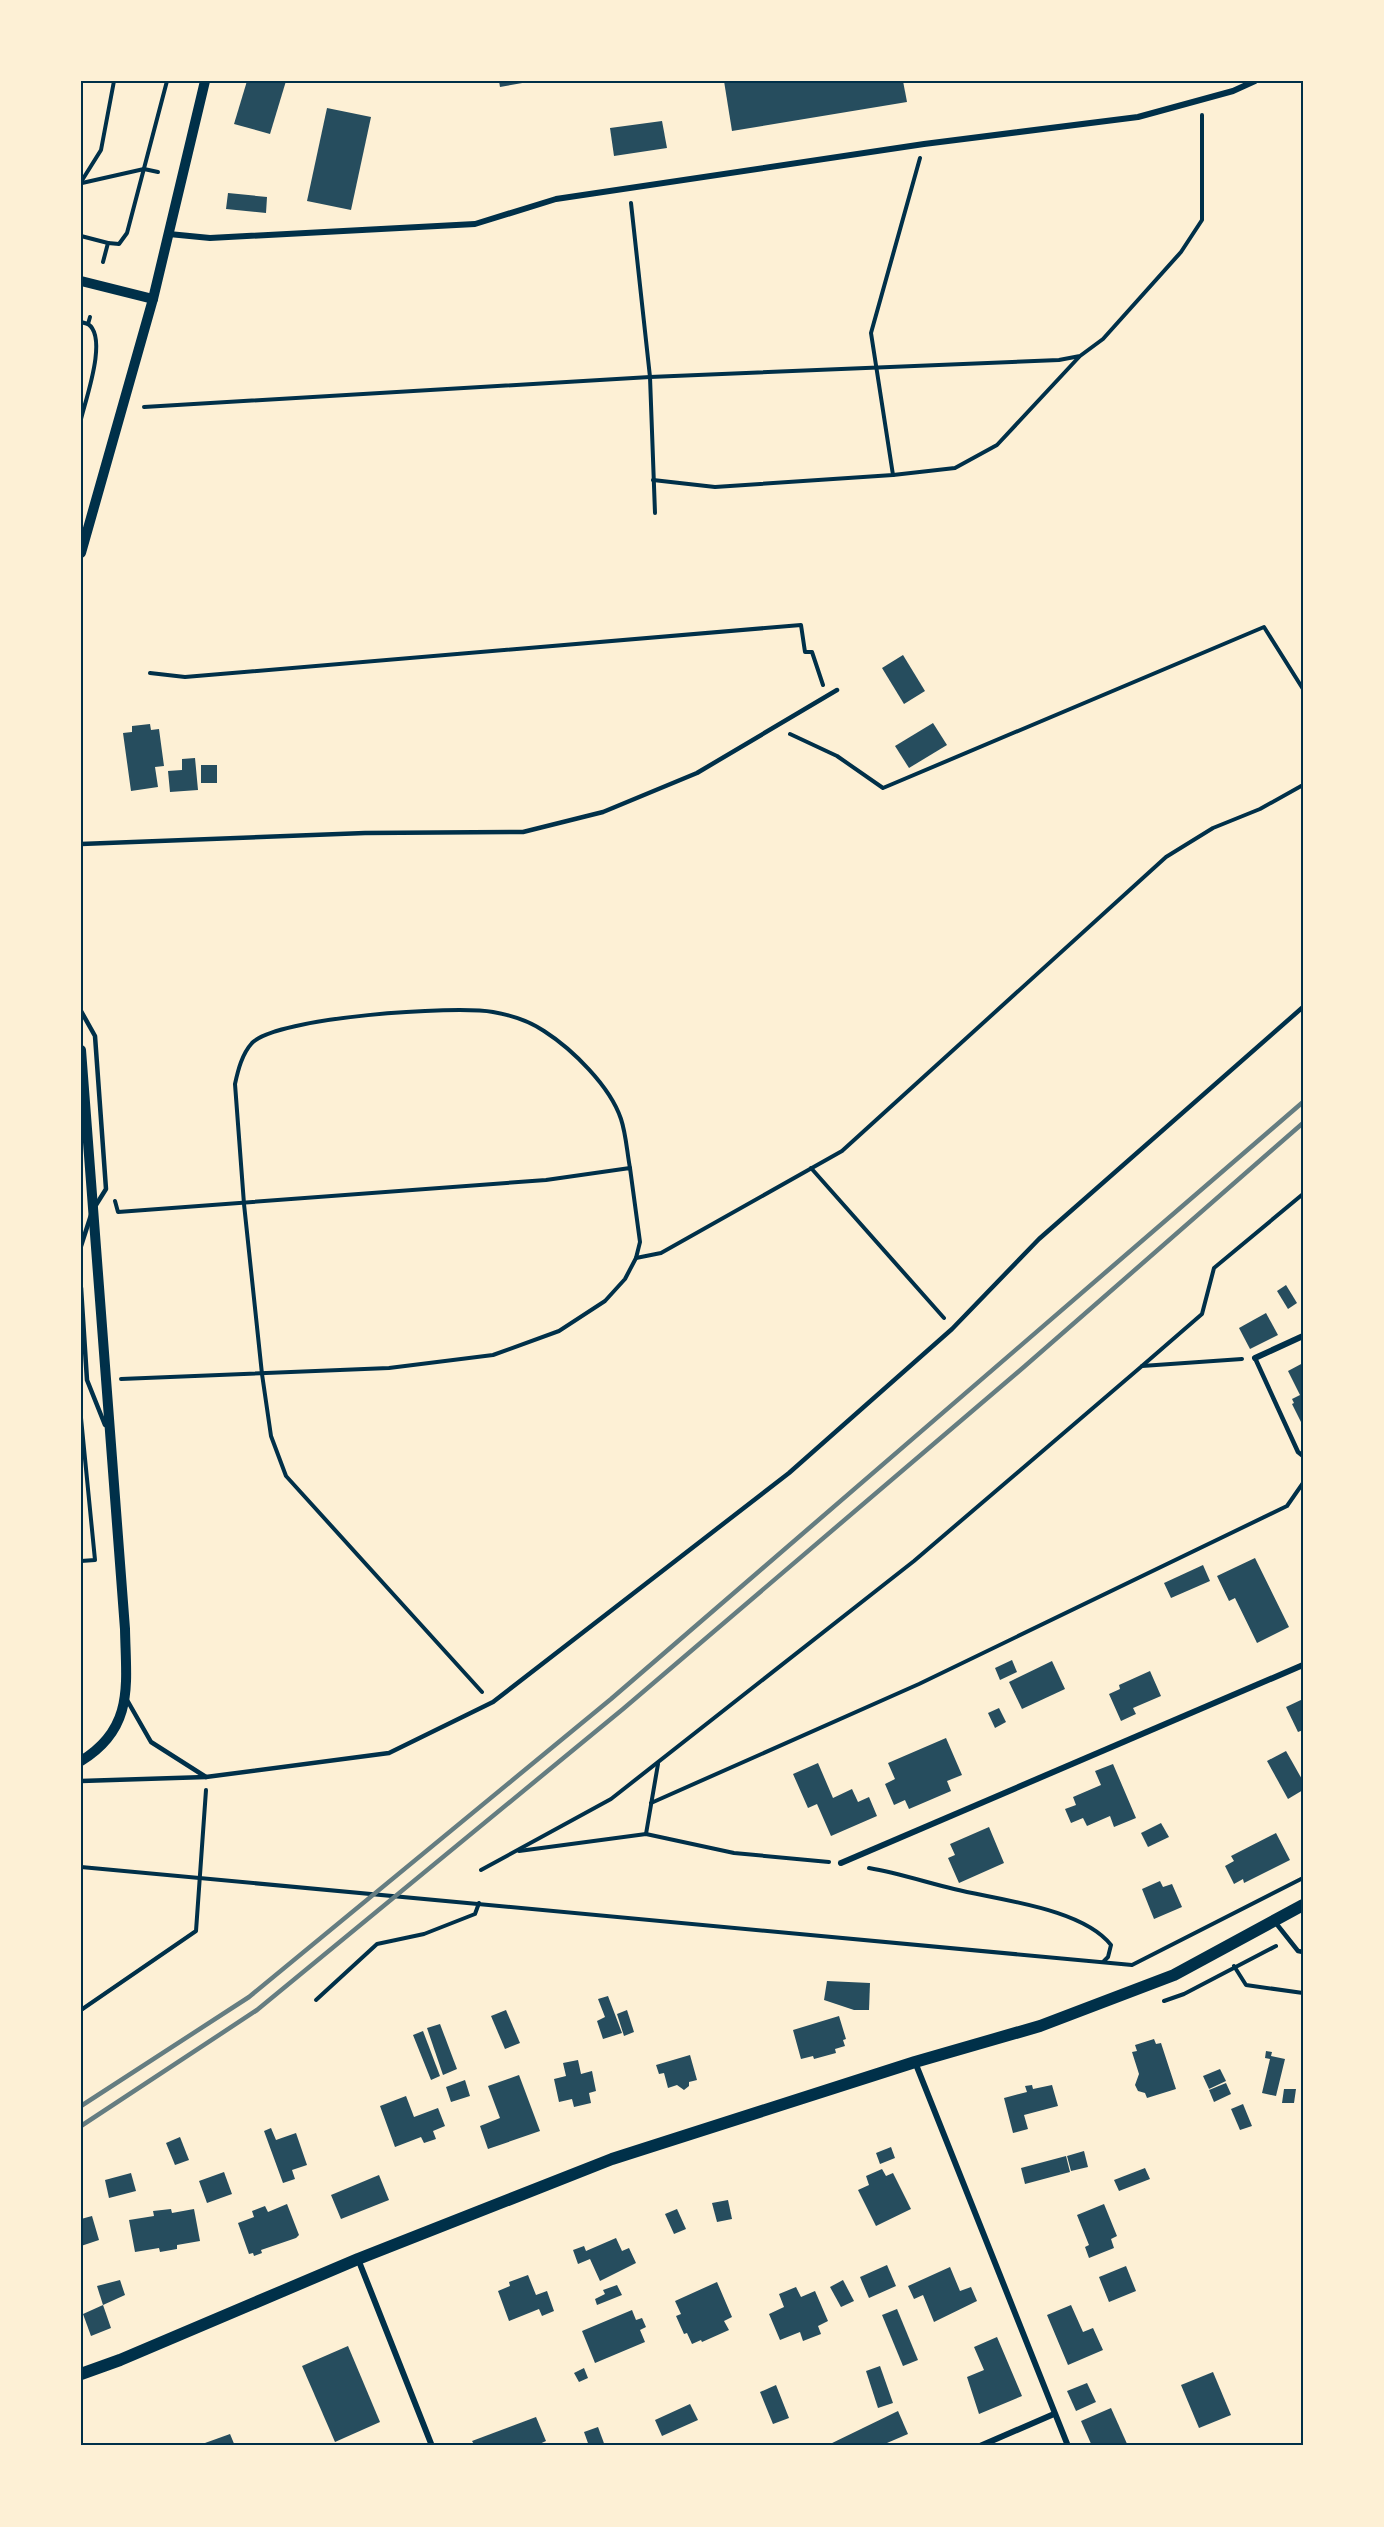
<svg xmlns="http://www.w3.org/2000/svg" width="1384" height="2527" font-family="Literata,serif">
	<rect width="100%" height="100%" fill="#fdf0d5"/>
	<!-- building -->
	<g fill="#264d5e">
		<path d="M 247,81 L 286,81 L 270,134 L 234,124 Z"/>
		<path d="M 499,81 L 527,81 L 528,82 L 500,87 Z"/>
		<path d="M 724,81 L 903,81 L 907,102 L 732,131 Z"/>
		<path d="M 327,108 L 371,117 L 351,210 L 307,201 Z"/>
		<path d="M 662,121 L 667,148 L 614,156 L 610,128 Z"/>
		<path d="M 228,193 L 267,197 L 266,213 L 226,209 Z"/>
		<path d="M 903,655 L 925,691 L 904,704 L 882,668 Z"/>
		<path d="M 933,723 L 947,745 L 909,768 L 895,746 Z"/>
		<path d="M 150,724 L 151,730 L 159,729 L 164,766 L 155,767 L 158,787 L 131,791 L 123,733 L 132,732 L 132,726 Z"/>
		<path d="M 195,758 L 198,790 L 170,792 L 168,771 L 182,770 L 182,759 Z"/>
		<rect x="201" y="765" width="16" height="18"/>
		<path d="M 1286,1285 L 1297,1303 L 1288,1309 L 1277,1291 Z"/>
		<path d="M 1266,1313 L 1278,1335 L 1250,1349 L 1239,1328 Z"/>
		<path d="M 1303,1363 L 1303,1426 L 1292,1404 L 1294,1403 L 1292,1399 L 1300,1395 L 1288,1371 Z"/>
		<path d="M 1255,1558 L 1289,1627 L 1257,1643 L 1235,1598 L 1229,1601 L 1217,1576 Z"/>
		<path d="M 1203,1565 L 1210,1581 L 1171,1598 L 1164,1583 Z"/>
		<path d="M 1012,1660 L 1017,1672 L 1000,1680 L 995,1668 Z"/>
		<path d="M 1052,1661 L 1065,1689 L 1022,1709 L 1009,1682 Z"/>
		<path d="M 1150,1671 L 1161,1696 L 1133,1708 L 1136,1714 L 1121,1721 L 1109,1694 L 1120,1689 L 1119,1685 Z"/>
		<path d="M 1303,1699 L 1303,1730 L 1298,1732 L 1286,1707 Z"/>
		<path d="M 999,1708 L 1006,1722 L 995,1728 L 988,1713 Z"/>
		<path d="M 946,1738 L 962,1775 L 947,1781 L 951,1791 L 909,1809 L 905,1800 L 894,1805 L 885,1784 L 895,1779 L 888,1763 Z"/>
		<path d="M 1286,1751 L 1303,1781 L 1303,1790 L 1288,1799 L 1267,1761 Z"/>
		<path d="M 818,1763 L 833,1798 L 852,1789 L 858,1802 L 869,1797 L 877,1816 L 831,1836 L 817,1804 L 808,1808 L 793,1774 Z"/>
		<path d="M 1113,1764 L 1136,1818 L 1114,1827 L 1110,1816 L 1087,1826 L 1083,1818 L 1071,1823 L 1065,1809 L 1076,1805 L 1073,1797 L 1101,1785 L 1095,1771 Z"/>
		<path d="M 1161,1823 L 1169,1837 L 1148,1847 L 1141,1833 Z"/>
		<path d="M 989,1827 L 1004,1863 L 959,1883 L 948,1858 L 955,1855 L 950,1844 Z"/>
		<path d="M 1276,1833 L 1290,1860 L 1244,1883 L 1243,1879 L 1234,1884 L 1225,1866 L 1234,1861 L 1231,1856 Z"/>
		<path d="M 1160,1881 L 1163,1887 L 1172,1884 L 1182,1907 L 1154,1919 L 1142,1889 Z"/>
		<path d="M 827,1981 L 870,1983 L 869,2010 L 854,2010 L 824,2000 Z"/>
		<path d="M 608,1996 L 622,2033 L 603,2039 L 597,2021 L 605,2017 L 598,1999 Z"/>
		<path d="M 506,2010 L 520,2043 L 505,2049 L 491,2016 Z"/>
		<path d="M 627,2010 L 634,2032 L 624,2036 L 617,2014 Z"/>
		<path d="M 839,2016 L 846,2039 L 843,2040 L 845,2046 L 835,2049 L 836,2053 L 814,2059 L 813,2056 L 801,2059 L 793,2030 Z"/>
		<path d="M 440,2024 L 457,2069 L 443,2075 L 427,2028 Z"/>
		<path d="M 423,2031 L 440,2076 L 431,2080 L 413,2035 Z"/>
		<path d="M 1154,2039 L 1156,2044 L 1161,2043 L 1176,2089 L 1147,2098 L 1145,2093 L 1138,2091 L 1135,2085 L 1139,2074 L 1132,2052 L 1137,2051 L 1135,2045 Z"/>
		<path d="M 1266,2051 L 1272,2052 L 1271,2056 L 1285,2059 L 1276,2096 L 1262,2093 L 1270,2059 L 1265,2058 Z"/>
		<path d="M 690,2055 L 697,2080 L 689,2082 L 689,2086 L 684,2090 L 677,2085 L 668,2088 L 664,2073 L 659,2074 L 656,2065 Z"/>
		<path d="M 578,2060 L 581,2074 L 592,2071 L 596,2091 L 589,2093 L 591,2103 L 574,2107 L 572,2099 L 559,2102 L 554,2079 L 566,2076 L 563,2063 Z"/>
		<path d="M 1220,2069 L 1226,2081 L 1209,2089 L 1203,2076 Z"/>
		<path d="M 519,2075 L 540,2131 L 488,2149 L 480,2126 L 500,2118 L 488,2086 Z"/>
		<path d="M 465,2080 L 470,2096 L 451,2102 L 446,2087 Z"/>
		<path d="M 1226,2083 L 1231,2094 L 1214,2102 L 1209,2090 Z"/>
		<path d="M 1032,2085 L 1033,2089 L 1052,2085 L 1058,2106 L 1024,2115 L 1028,2129 L 1013,2133 L 1004,2098 L 1027,2092 L 1025,2086 Z"/>
		<path d="M 1284,2089 L 1296,2089 L 1294,2103 L 1282,2103 Z"/>
		<path d="M 406,2096 L 414,2117 L 438,2108 L 445,2126 L 433,2131 L 436,2139 L 424,2143 L 421,2137 L 395,2147 L 380,2106 Z"/>
		<path d="M 1243,2104 L 1252,2126 L 1240,2130 L 1231,2109 Z"/>
		<path d="M 271,2128 L 276,2140 L 296,2133 L 307,2165 L 292,2170 L 295,2179 L 283,2183 L 264,2131 Z"/>
		<path d="M 180,2137 L 189,2160 L 175,2165 L 166,2143 Z"/>
		<path d="M 891,2147 L 895,2158 L 880,2164 L 876,2153 Z"/>
		<path d="M 1084,2151 L 1088,2167 L 1071,2171 L 1067,2156 Z"/>
		<path d="M 1066,2156 L 1070,2172 L 1025,2184 L 1021,2168 Z"/>
		<path d="M 1145,2168 L 1150,2179 L 1119,2191 L 1114,2180 Z"/>
		<path d="M 882,2169 L 886,2176 L 893,2173 L 911,2209 L 876,2226 L 858,2190 L 869,2185 L 866,2176 Z"/>
		<path d="M 224,2172 L 232,2194 L 207,2203 L 199,2181 Z"/>
		<path d="M 131,2173 L 136,2191 L 109,2198 L 105,2180 Z"/>
		<path d="M 379,2175 L 389,2200 L 341,2219 L 331,2195 Z"/>
		<path d="M 728,2200 L 732,2219 L 717,2222 L 712,2203 Z"/>
		<path d="M 287,2204 L 299,2235 L 296,2238 L 261,2250 L 262,2253 L 254,2256 L 253,2253 L 249,2254 L 238,2223 L 254,2217 L 252,2211 L 265,2206 L 268,2212 Z"/>
		<path d="M 1104,2204 L 1117,2236 L 1111,2239 L 1114,2248 L 1089,2258 L 1085,2247 L 1089,2245 L 1077,2215 Z"/>
		<path d="M 171,2209 L 172,2213 L 194,2209 L 200,2241 L 177,2245 L 177,2249 L 160,2252 L 159,2248 L 135,2252 L 129,2220 L 154,2216 L 153,2211 Z"/>
		<path d="M 677,2209 L 686,2229 L 674,2234 L 665,2214 Z"/>
		<path d="M 92,2216 L 99,2240 L 81,2246 L 81,2219 Z"/>
		<path d="M 616,2238 L 622,2251 L 629,2248 L 636,2263 L 600,2281 L 590,2259 L 578,2264 L 573,2250 L 584,2246 L 586,2251 Z"/>
		<path d="M 887,2265 L 896,2286 L 869,2298 L 860,2277 Z"/>
		<path d="M 1126,2266 L 1136,2291 L 1109,2302 L 1099,2277 Z"/>
		<path d="M 950,2267 L 960,2291 L 971,2287 L 977,2301 L 934,2322 L 923,2295 L 914,2299 L 908,2286 Z"/>
		<path d="M 528,2275 L 536,2295 L 547,2291 L 554,2311 L 542,2316 L 539,2309 L 509,2321 L 498,2291 L 510,2286 L 509,2282 Z"/>
		<path d="M 120,2280 L 125,2295 L 103,2305 L 97,2286 Z"/>
		<path d="M 843,2280 L 854,2301 L 841,2307 L 830,2287 Z"/>
		<path d="M 717,2282 L 732,2317 L 724,2321 L 729,2330 L 702,2342 L 701,2340 L 692,2344 L 687,2333 L 684,2334 L 676,2316 L 681,2314 L 675,2301 Z"/>
		<path d="M 617,2285 L 622,2295 L 597,2305 L 595,2299 L 605,2294 L 603,2290 Z"/>
		<path d="M 796,2287 L 801,2297 L 815,2291 L 828,2321 L 818,2326 L 821,2334 L 803,2341 L 800,2332 L 780,2340 L 769,2314 L 784,2307 L 779,2294 Z"/>
		<path d="M 103,2305 L 111,2328 L 91,2336 L 83,2314 Z"/>
		<path d="M 1071,2305 L 1083,2332 L 1093,2328 L 1103,2350 L 1068,2365 L 1047,2315 Z"/>
		<path d="M 897,2309 L 918,2360 L 903,2366 L 882,2315 Z"/>
		<path d="M 632,2310 L 636,2320 L 642,2318 L 646,2327 L 640,2330 L 645,2342 L 595,2363 L 582,2331 Z"/>
		<path d="M 997,2337 L 1022,2396 L 979,2414 L 967,2377 L 984,2370 L 974,2347 Z"/>
		<path d="M 348,2346 L 380,2422 L 335,2442 L 302,2366 Z"/>
		<path d="M 880,2366 L 893,2403 L 878,2408 L 866,2371 Z"/>
		<path d="M 584,2368 L 588,2378 L 579,2382 L 574,2373 Z"/>
		<path d="M 1213,2372 L 1231,2415 L 1199,2428 L 1181,2385 Z"/>
		<path d="M 1087,2383 L 1096,2402 L 1076,2411 L 1067,2391 Z"/>
		<path d="M 776,2385 L 789,2418 L 773,2424 L 760,2392 Z"/>
		<path d="M 690,2404 L 698,2420 L 662,2436 L 655,2420 Z"/>
		<path d="M 1111,2408 L 1128,2446 L 1092,2446 L 1081,2421 Z"/>
		<path d="M 898,2411 L 908,2434 L 880,2446 L 826,2446 Z"/>
		<path d="M 536,2417 L 546,2441 L 535,2446 L 475,2446 L 472,2441 Z"/>
		<path d="M 598,2427 L 605,2446 L 589,2446 L 584,2432 Z"/>
		<path d="M 230,2434 L 235,2446 L 206,2446 L 205,2443 Z"/>
	</g>
	<g fill="none" stroke-linecap="round" stroke-linejoin="round">
		<!-- path -->
		<g stroke="#003049" stroke-width="4">
			<path d="M 81,182 L 101,150 L 114,81"/>
			<path d="M 82,183 L 144,169 L 158,172"/>
			<path d="M 631,203 L 650,377 L 655,513"/>
			<path d="M 81,236 L 108,243 L 103,262"/>
			<path d="M 108,243 L 119,244 L 127,233 L 167,81"/>
			<path d="M 81,322 L 88,324"/>
			<path d="M 144,407 L 650,377 L 1059,360 L 1080,356 L 1103,339 L 1181,252 L 1202,220 L 1202,115"/>
			<path d="M 81,419 C 86,398 108,337 88,324 L 90,317"/>
			<path d="M 893,475 L 871,333 L 920,158"/>
			<path d="M 653,480 L 715,487 L 893,475 L 955,468 L 997,445 L 1079,357"/>
			<path d="M 150,673 L 185,677 L 801,625 L 805,652 L 812,652 L 823,685"/>
			<path d="M 790,734 L 837,756 L 883,788 L 1264,627 L 1303,689"/>
			<path d="M 811,1168 L 944,1318"/>
			<path d="M 115,1201 L 118,1212 L 546,1180 L 630,1168 L 640,1242 L 636,1258 L 625,1279 L 605,1301 L 559,1331 L 493,1355 L 389,1368 L 121,1379"/>
			<path d="M 636,1258 L 661,1253 L 842,1151 L 1166,857 L 1213,828 L 1260,809 L 1303,785"/>
			<path d="M 1142,1366 L 1202,1314 L 1214,1268 L 1303,1194"/>
			<path d="M 81,1418 L 95,1560 L 81,1561"/>
			<path d="M 482,1692 L 286,1476 L 271,1436 L 262,1374 L 244,1204 L 235,1084 C 238,1070 242,1054 252,1043 C 277,1017 456,1005 493,1012 C 511,1015 529,1021 544,1031 C 572,1049 610,1086 621,1119 C 626,1134 627,1152 630,1168"/>
			<path d="M 651,1803 L 919,1684 L 1287,1506 L 1303,1483"/>
			<path d="M 646,1834 L 658,1764"/>
			<path d="M 519,1851 L 646,1834 L 734,1853 L 829,1862"/>
			<path d="M 81,1867 L 1132,1965 L 1303,1878"/>
			<path d="M 869,1868 C 898,1873 925,1882 954,1889 C 998,1900 1082,1908 1111,1945 L 1108,1957 L 1103,1962"/>
			<path d="M 481,1870 L 611,1799 L 914,1561 L 1142,1366 L 1242,1359"/>
			<path d="M 1234,1966 L 1246,1985 L 1303,1993"/>
			<path d="M 316,2000 L 377,1944 L 424,1934 L 475,1914 L 479,1903"/>
			<path d="M 1164,2001 L 1184,1994 L 1276,1946"/>
			<path d="M 81,2010 L 196,1931 L 206,1790"/>
		</g>
		<!-- service -->
		<g stroke="#003049" stroke-width="4.5">
			<path d="M 81,844 L 365,833 L 523,832 L 603,812 L 697,773 L 837,690"/>
			<path d="M 81,1011 L 95,1036 L 106,1189 L 96,1205"/>
			<path d="M 81,1246 L 91,1215"/>
			<path d="M 81,1288 L 87,1380 L 105,1425"/>
			<path d="M 1255,1358 L 1298,1452 L 1303,1456"/>
			<path d="M 127,1700 L 151,1742 L 206,1777"/>
			<path d="M 81,1781 L 206,1777 L 389,1753 L 493,1702 L 789,1473 L 952,1329 L 1039,1239 L 1303,1007"/>
			<path d="M 1275,1922 L 1298,1951 L 1303,1952"/>
		</g>
		<!-- minor -->
		<g stroke="#003049" stroke-width="6">
			<path d="M 169,234 L 210,238 L 475,224 L 556,199 L 924,144 L 1138,117 L 1233,91 L 1255,81"/>
			<path d="M 1255,1358 L 1303,1336"/>
			<path d="M 841,1863 L 1303,1665"/>
			<path d="M 915,2062 L 1068,2446"/>
			<path d="M 358,2259 L 432,2446"/>
			<path d="M 980,2446 L 1054,2414"/>
		</g>
		<!-- tertiary -->
		<g stroke="#003049" stroke-width="10">
			<path d="M 81,281 L 153,299"/>
			<path d="M 81,553 L 153,299 L 205,81"/>
			<path d="M 81,1050 L 125,1629 C 126,1684 135,1728 81,1761"/>
		</g>
		<!-- secondary -->
		<path stroke="#003049" stroke-width="12" d="M 81,2374 L 120,2360 L 358,2259 L 612,2159 L 915,2062 L 1040,2026 L 1174,1975 L 1303,1905"/>
		<!-- rail -->
		<g stroke="#657d81" stroke-width="4.5">
			<path d="M 81,2106 L 249,1997 L 611,1699 L 1303,1102"/>
			<path d="M 81,2126 L 257,2010 L 623,1709 L 1025,1366 L 1303,1123"/>
		</g>
	</g>
	<!-- border -->
	<rect width="1384" height="2527" fill="none" stroke="#fdf0d5" stroke-width="165"/>
	<rect x="82" y="82" width="1220" height="2362" fill="none" stroke="#003049" stroke-width="2"/>
</svg>
